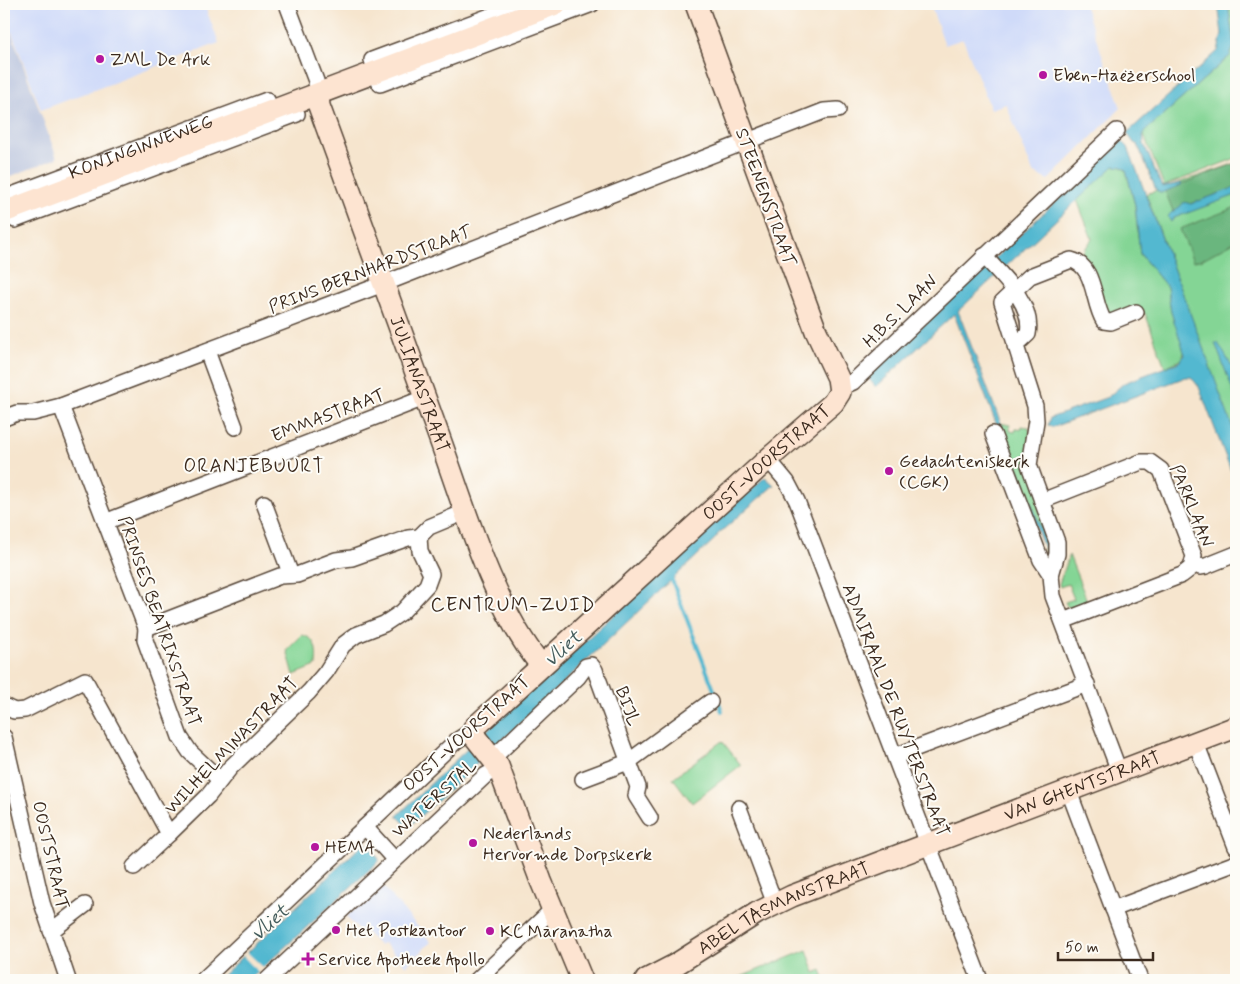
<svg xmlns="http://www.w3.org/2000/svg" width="1240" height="984" font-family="Mynerve,sans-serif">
	<rect width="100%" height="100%" fill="#fdfcf7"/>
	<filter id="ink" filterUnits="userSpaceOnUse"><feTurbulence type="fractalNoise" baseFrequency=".02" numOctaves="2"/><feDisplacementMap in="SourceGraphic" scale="10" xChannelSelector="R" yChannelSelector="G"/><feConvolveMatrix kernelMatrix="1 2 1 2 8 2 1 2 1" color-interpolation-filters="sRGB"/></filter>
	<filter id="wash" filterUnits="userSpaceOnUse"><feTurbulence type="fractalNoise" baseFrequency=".0096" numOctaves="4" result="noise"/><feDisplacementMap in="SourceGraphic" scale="20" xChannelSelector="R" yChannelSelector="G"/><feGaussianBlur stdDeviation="1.12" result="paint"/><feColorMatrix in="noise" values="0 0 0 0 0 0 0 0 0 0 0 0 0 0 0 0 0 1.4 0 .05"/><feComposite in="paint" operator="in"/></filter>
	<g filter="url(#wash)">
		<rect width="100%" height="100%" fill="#f6e5ce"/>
		<!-- built -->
		<g fill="#cfdaf9">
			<path d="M 13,4 L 204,4 L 219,43 L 41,110 L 4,11 L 4,7 Z"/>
			<path d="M 930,4 L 1084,4 L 1121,108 L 1048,180 L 1033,172 L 1006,104 L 991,109 L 963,39 L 945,45 Z"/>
			<path d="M 381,884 L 431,942 L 406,966 L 384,943 L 380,946 L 366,932 L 363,934 L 346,917 Z"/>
		</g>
		<!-- industrial -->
		<path fill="#bac4de" d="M 4,13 L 57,158 L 4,179 Z"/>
		<!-- green -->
		<g fill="#84d595" stroke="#60805a">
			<path d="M 1228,4 L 1236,4 L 1236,158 L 1164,186 L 1143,133 L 1230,56 L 1234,45 Z"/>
			<path d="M 1236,163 L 1236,439 L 1146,194 Z"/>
			<path d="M 1118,165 L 1126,170 L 1135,205 L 1140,254 L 1167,287 L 1171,312 L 1185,350 L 1182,359 L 1165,367 L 1145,313 L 1101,328 L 1085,277 L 1073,266 L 1092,239 L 1077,200 L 1114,166 Z"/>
			<path d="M 1000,423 L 1010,425 L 1010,431 L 1015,432 L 1016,428 L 1021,429 L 1021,426 L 1029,427 L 1052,544 L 1048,565 L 1044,548 L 1048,546 Z"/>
			<path d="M 1069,555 L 1088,603 L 1073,609 L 1067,606 L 1065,602 L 1074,599 L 1068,584 L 1060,587 L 1059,584 Z"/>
			<path d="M 302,635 C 318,639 317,652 316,666 L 294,675 L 287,650 Z"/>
			<path d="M 722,741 L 741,765 L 692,803 L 673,778 Z"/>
			<path d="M 807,950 L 815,973 L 821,970 L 825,980 L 733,980 Z"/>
		</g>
		<!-- forest -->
		<g fill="#6bb67e" stroke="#53704e">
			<path d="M 1236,163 L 1236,187 L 1173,211 L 1165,191 Z"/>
			<path d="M 1236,207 L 1236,241 L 1201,260 L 1193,261 L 1180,229 Z"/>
		</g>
		<!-- water -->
		<g fill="#52b8d0" stroke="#467177">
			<path d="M 1218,4 L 1228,4 L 1234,46 L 1230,56 L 1143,133 L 1144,144 L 1162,187 L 1181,183 L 1182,185 L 1161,193 L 1156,190 L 1138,145 L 1134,143 L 1127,133 L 1218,51 L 1222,34 Z"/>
			<path d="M 1120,139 L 1128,147 L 1236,436 L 1236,484 L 1199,387 L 1191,377 L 1186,377 L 1053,427 L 1048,425 L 1050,418 L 1108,397 L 1124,383 L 1179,362 L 1185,355 L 1171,312 L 1167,287 L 1140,254 L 1135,205 L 1126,170 L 1122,167 L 1114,166 L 958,311 L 1048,547 L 1044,548 L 954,314 L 876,387 L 867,377 L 1119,143 Z"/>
			<path d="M 1236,187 L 1236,195 L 1174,218 L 1171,222 L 1168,217 C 1171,210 1180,209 1184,202 L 1191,204 Z"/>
			<path d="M 1215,343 L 1218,343 L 1236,373 L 1236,399 Z"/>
			<path d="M 765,477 L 774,485 L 717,535 L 717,537 L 441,798 L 408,827 L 397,816 L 485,732 Z"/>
			<path d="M 367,844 L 379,859 L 378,862 L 249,980 L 218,980 L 362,845 Z"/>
		</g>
		<!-- pier -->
		<path fill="#f6e5ce" d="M 247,952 L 264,968 L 259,973 L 243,956 Z"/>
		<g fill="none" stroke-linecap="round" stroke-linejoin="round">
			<!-- stream -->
			<path stroke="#52b8d0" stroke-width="4" d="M 670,575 L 722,711"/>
		</g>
	</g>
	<g filter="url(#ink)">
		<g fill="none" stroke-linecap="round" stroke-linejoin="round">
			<!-- street casing -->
			<g stroke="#574638" stroke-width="18">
				<g id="street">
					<path d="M 287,4 L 316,81 L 318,94"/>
					<path d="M 522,4 L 372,60 L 380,84 L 592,4"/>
					<path id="s1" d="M 4,198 L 267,100 L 275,123"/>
					<path d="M 15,220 L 297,114"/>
					<path d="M 984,256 C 1002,276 1034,304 1028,334 L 1015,346"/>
					<path d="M 207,351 L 235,427"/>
					<path d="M 840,388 L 853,382 L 1117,131"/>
					<path d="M 61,406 L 146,628 L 145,640 L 180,737 L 190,752 L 220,780"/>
					<path d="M 4,418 L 17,413 L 33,413 L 61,406 L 383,284 L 824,111 L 838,110"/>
					<path d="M 993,434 L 1041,560 L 1051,575 L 1053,596 L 1119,771"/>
					<path d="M 768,459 L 787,482 L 797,501 L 980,980"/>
					<path d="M 1042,501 L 1141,462 L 1150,462 L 1161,470 L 1194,556 L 1191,568 L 1182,575 L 1063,621"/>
					<path d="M 264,503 L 291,575"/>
					<path d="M 105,522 L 424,398"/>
					<path d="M 1194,563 L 1200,567 L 1206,566 L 1236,554"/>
					<path d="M 1051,575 L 1057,554 L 1057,542 L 1029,465 L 1036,421 L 1035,406 L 1002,302 L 1030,276 L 1071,260 C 1096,266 1092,303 1104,321 L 1111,322 L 1136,312"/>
					<path d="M 146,628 L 280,576 L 297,575 L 336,560 L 352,558 L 408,538 L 419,537 L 429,527 L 465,512"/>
					<path d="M 4,706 L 14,711 L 25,710 L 85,680 L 169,834 L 208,796 L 230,768 L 309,692 L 326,672 L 343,645 L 356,635 L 384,624 L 402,612 L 427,585 L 431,574 L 420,551 L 419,537"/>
					<path d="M 4,737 L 42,903 L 68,980"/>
					<path d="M 1196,743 L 1236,847"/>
					<path d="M 895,756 L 1087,684"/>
					<path d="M 493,758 L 578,677 L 586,666 L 591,665 L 595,670 L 638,787 L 636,796 L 650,818"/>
					<path d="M 583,779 L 628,762 L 710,702"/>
					<path d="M 1068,789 L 1140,980"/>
					<path d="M 739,808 L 775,904"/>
					<path d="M 365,827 L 394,859"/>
					<path d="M 134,867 L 169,834"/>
					<path d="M 1113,909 L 1236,863"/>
					<path d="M 51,931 L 85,905"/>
					<path d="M 203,980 L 456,741 L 473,730"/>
					<path d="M 267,980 L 486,775 L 499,768"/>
					<path d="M 477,980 L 553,909"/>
				</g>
			</g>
			<!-- secondary casing -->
			<g stroke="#574638" stroke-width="24">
				<g id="secondary">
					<path id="s2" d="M 318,94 L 319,106 C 361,219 401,332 442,445 C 466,513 495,610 541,665"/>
					<path d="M 4,212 L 556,4"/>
					<path id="s3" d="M 582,980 L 541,881 L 498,766 L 475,737 L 474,728 L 768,459 L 833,403 L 840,392 L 838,378 L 816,331 L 696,4"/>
					<path id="s4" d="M 646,980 L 675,965 L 757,913 L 792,896 L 1236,727"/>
				</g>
			</g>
			<!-- street -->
			<use href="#street" stroke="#fff" stroke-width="15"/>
			<!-- secondary -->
			<use href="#secondary" stroke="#fde4d1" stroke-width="21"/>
		</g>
	</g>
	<!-- markers -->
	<g fill="#b5179e" stroke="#fdfcf7" stroke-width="2">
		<circle cx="100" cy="59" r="5"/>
		<circle cx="1043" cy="75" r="5"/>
		<circle cx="889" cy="471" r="5"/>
		<circle cx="473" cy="843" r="5"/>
		<circle cx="315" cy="847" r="5"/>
		<circle cx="336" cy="930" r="5"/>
		<circle cx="490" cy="931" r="5"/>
		<path d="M305.5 951.5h5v5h5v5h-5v5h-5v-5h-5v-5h5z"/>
	</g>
	<g text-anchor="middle" stroke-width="4" stroke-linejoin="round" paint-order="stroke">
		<!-- poi labels -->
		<g font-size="18" fill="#3b2a1e" stroke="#fdfcf7" text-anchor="start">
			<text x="110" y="65">ZML De Ark</text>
			<text x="1053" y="81">Eben-Haëzerschool</text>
			<text x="899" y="467">Gedachteniskerk<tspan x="899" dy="21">(CGK)</tspan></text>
			<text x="483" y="839">Nederlands<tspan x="483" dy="21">Hervormde Dorpskerk</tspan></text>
			<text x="325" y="853">HEMA</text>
			<text x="346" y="936">Het Postkantoor</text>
			<text x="500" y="937">KC Maranatha</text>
			<text x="318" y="965">Service Apotheek Apollo</text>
		</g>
		<!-- street labels -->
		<g font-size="18" fill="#3b2a1e" stroke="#fdfcf7">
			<text dy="6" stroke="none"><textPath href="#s1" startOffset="146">KONINGINNEWEG</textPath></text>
			<text transform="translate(766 197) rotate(70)" y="6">STEENENSTRAAT</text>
			<text transform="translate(370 269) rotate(-21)" y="6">PRINS BERNHARDSTRAAT</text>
			<text transform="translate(900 311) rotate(-44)" y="6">H.B.S. LAAN</text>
			<text dy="6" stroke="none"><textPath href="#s2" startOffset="308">JULIANASTRAAT</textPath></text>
			<text transform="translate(328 415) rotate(-21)" y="6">EMMASTRAAT</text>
			<text dy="6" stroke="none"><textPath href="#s3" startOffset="671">OOST-VOORSTRAAT</textPath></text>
			<text transform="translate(1192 506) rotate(68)" y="6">PARKLAAN</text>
			<text transform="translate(160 621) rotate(71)" y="6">PRINSES BEATRIXSTRAAT</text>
			<text transform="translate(628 706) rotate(70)" y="6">BIJL</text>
			<text transform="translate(896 710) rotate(69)" y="6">ADMIRAAL DE RUYTERSTRAAT</text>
			<text transform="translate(466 733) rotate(-42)" y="6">OOST-VOORSTRAAT</text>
			<text transform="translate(231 745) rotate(-46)" y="6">WILHELMINASTRAAT</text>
			<text dy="6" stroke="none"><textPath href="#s4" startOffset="479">VAN GHENTSTRAAT</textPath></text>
			<text transform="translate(434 798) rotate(-42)" y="6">WATERSTAL</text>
			<text transform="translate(51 855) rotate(77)" y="6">OOSTSTRAAT</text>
			<text dy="6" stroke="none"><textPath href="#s4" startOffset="156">ABEL TASMANSTRAAT</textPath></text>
		</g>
		<!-- neighbourhood labels -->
		<g font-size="19" letter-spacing="1" fill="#3b2a1e" stroke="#fdfcf7">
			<text x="254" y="472">ORANJEBUURT</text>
		</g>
		<!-- water labels -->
		<g font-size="19" font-style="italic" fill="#435c5c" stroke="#fdfcf7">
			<text transform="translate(562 648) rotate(-43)" y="7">Vliet</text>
			<text transform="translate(269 922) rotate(-43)" y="7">Vliet</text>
		</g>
		<!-- quarter labels -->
		<g font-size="20" letter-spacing="1" fill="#3b2a1e" stroke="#fdfcf7">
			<text x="513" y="611">CENTRUM-ZUID</text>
		</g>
	</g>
	<!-- margin -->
	<rect width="1240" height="984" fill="none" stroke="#fdfcf7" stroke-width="20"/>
	<!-- scale -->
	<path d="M1058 952v8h95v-8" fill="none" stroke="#3b2a1e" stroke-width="2.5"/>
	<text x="1065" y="952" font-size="15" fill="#3b2a1e" stroke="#fdfcf7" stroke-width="4" paint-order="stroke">50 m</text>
</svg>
